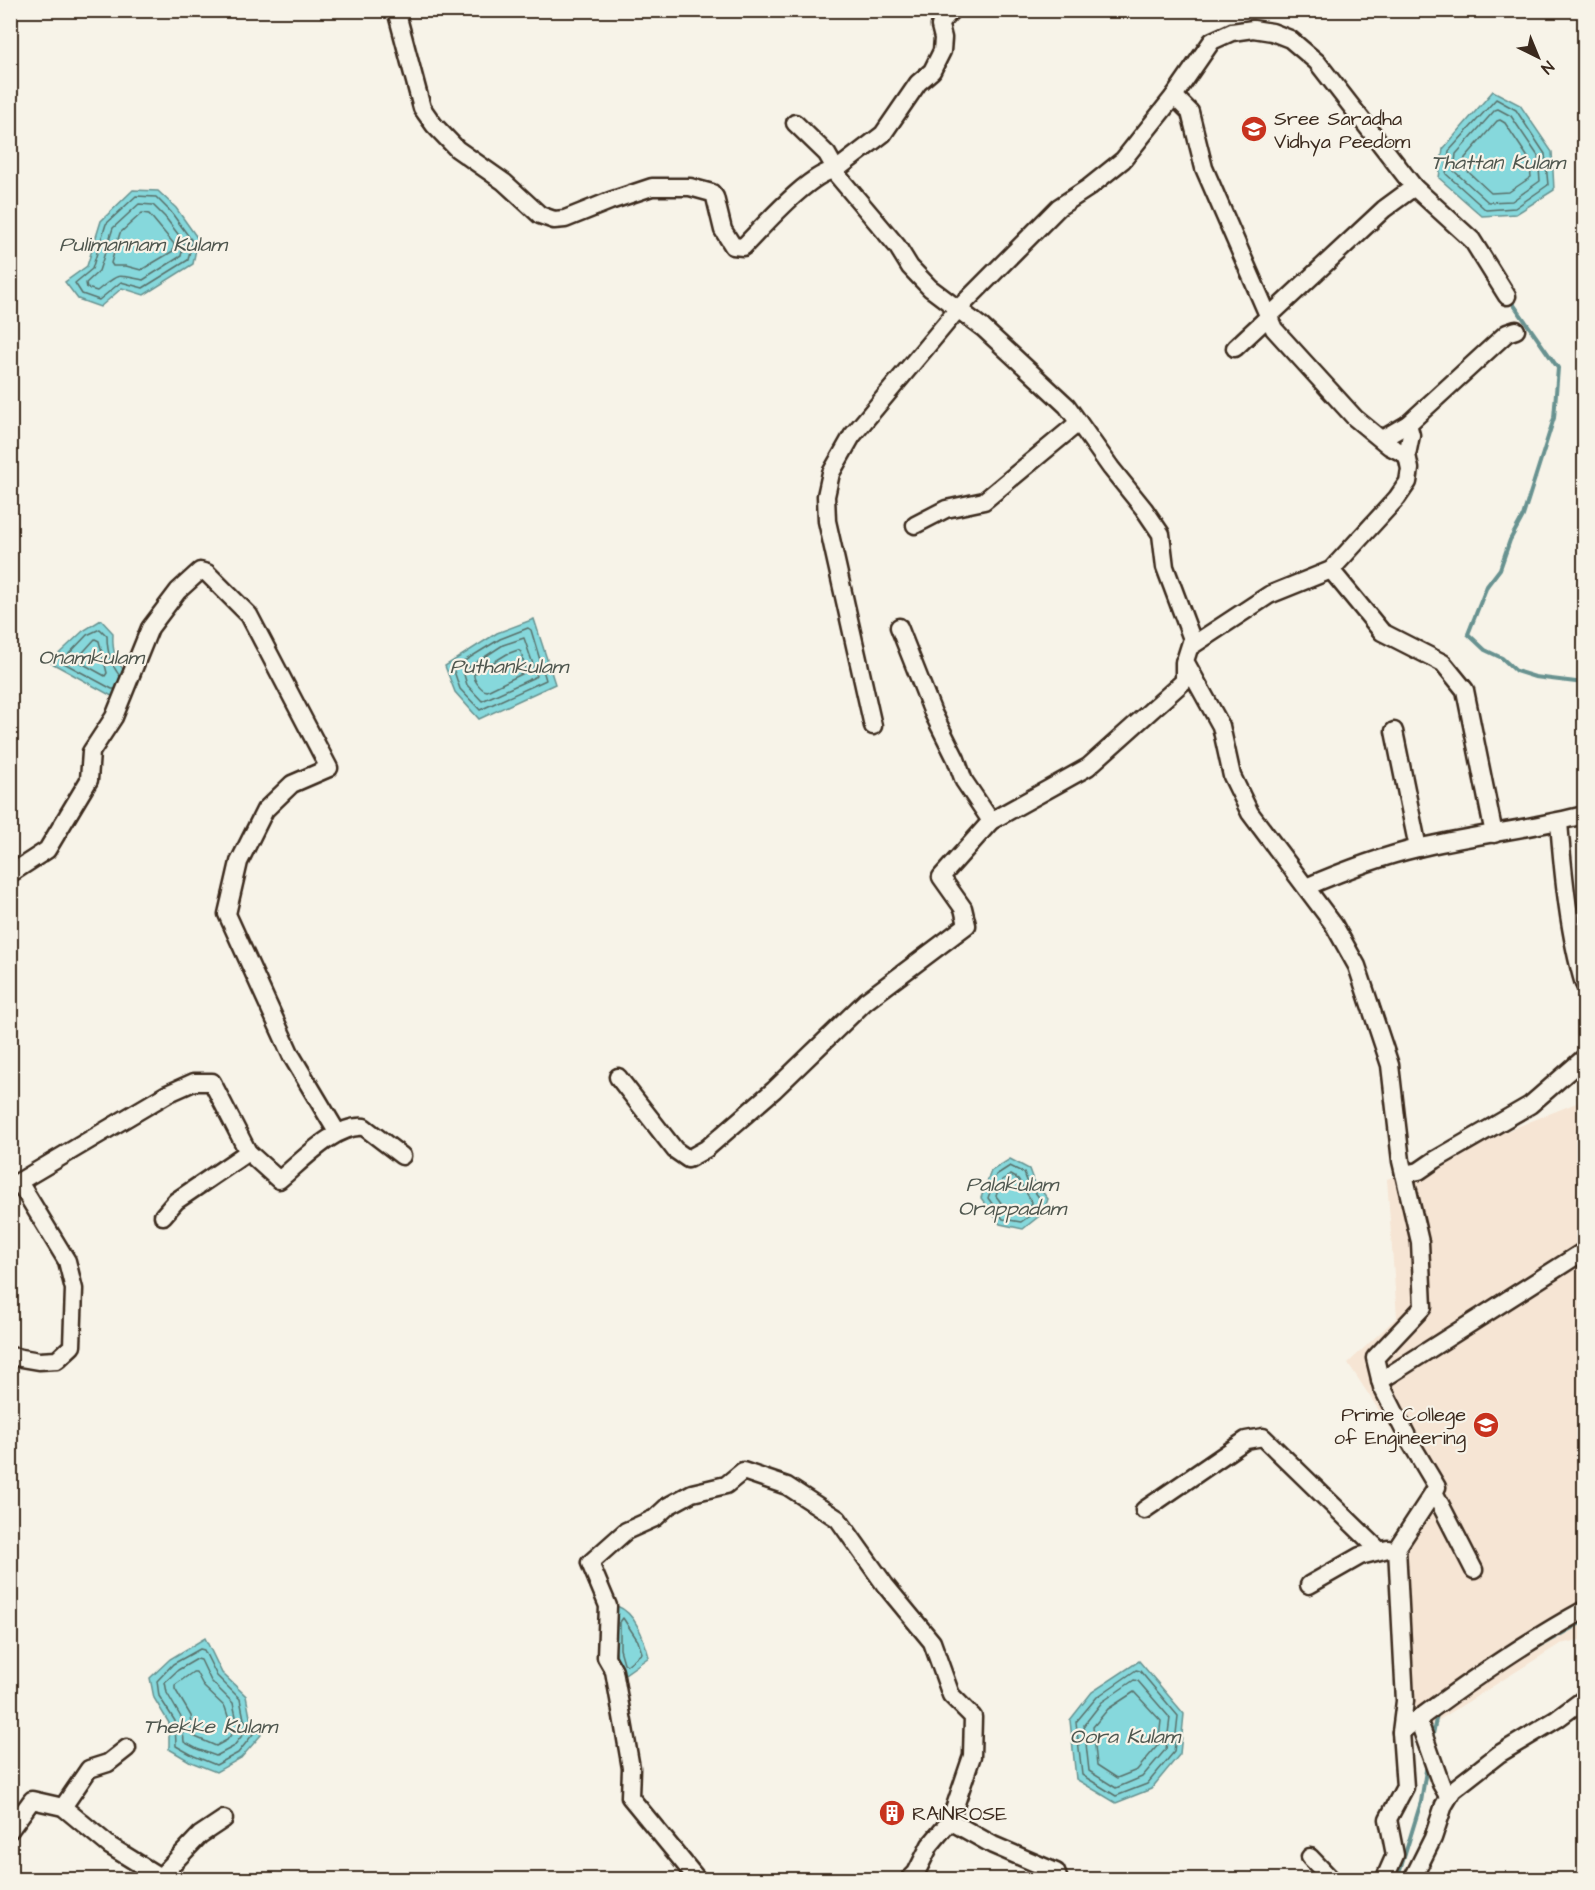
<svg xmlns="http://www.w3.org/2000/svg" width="1595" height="1890" font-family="'Architects Daughter',sans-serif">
	<rect width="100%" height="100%" fill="#f7f3e8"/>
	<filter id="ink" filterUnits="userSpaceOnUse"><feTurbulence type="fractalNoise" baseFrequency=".0167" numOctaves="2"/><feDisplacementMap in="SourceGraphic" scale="12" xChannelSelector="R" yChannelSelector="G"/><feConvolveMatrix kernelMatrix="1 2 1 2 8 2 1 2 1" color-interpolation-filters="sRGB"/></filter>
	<g filter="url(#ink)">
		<!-- built -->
		<path fill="#f6e5d4" d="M 1584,1100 L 1584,1639 L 1560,1644 L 1415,1735 L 1400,1653 L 1400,1592 L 1385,1551 L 1429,1487 L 1348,1363 L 1397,1317 L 1387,1179 Z"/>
		<!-- water -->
		<g fill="#86d8dc" stroke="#689290" stroke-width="1.5">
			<path d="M 1493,91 L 1520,105 L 1552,152 L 1554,190 L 1516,214 L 1482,216 L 1439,178 L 1443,149 Z"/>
			<path d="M 133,190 L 158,191 L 176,208 L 198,239 L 193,264 L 144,295 L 122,288 L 100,307 L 78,299 L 65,282 L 87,266 L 101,221 Z"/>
			<path d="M 534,619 L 555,684 L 479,719 L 455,692 L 445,666 L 497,633 Z"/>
			<path d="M 101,620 L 113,633 C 112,652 115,661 128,675 L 117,699 L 50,662 L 83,631 Z"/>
			<path d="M 1010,1159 L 1029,1169 L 1033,1180 L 1048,1199 L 1043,1213 L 1023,1229 L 1000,1224 L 981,1198 L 991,1171 Z"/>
			<path d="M 617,1606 C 636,1613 644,1639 649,1657 L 622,1676 C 614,1651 611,1633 617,1606 Z"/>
			<path d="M 205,1638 L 222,1673 L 246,1696 L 250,1717 L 261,1735 L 241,1758 L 216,1772 L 191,1762 L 169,1749 L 169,1723 L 154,1698 L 150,1678 L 170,1659 Z"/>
			<path d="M 1139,1661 L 1184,1714 L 1180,1754 L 1151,1789 L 1116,1803 L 1076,1779 L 1070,1720 L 1092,1692 Z"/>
		</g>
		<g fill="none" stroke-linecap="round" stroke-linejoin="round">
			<!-- shore -->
			<g stroke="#59706a" stroke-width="1.5">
				<path d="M 1496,99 L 1516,110 L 1545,154 L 1548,185 L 1515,208 L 1486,210 L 1446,174 L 1449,151 Z"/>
				<path d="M 1498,109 L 1511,116 L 1538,156 L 1540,181 L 1512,201 L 1488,202 L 1454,171 L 1456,154 L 1495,110 Z"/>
				<path d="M 1500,120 L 1505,123 L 1529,159 L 1531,177 L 1509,192 L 1491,193 L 1463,167 L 1465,158 L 1497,121 Z"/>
				<path d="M 136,196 L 156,197 L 171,212 L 192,241 L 188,260 L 143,288 L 121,282 L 99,300 L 82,294 L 75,283 L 92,269 L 106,224 Z"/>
				<path d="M 139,204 L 153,205 L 165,217 L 184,242 L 181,256 L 143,280 C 114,274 120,273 97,291 L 87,288 L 86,283 L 99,271 L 113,228 Z"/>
				<path d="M 142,213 L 149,214 L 174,244 L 173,251 L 141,270 L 126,266 L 113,266 L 111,263 L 120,233 Z"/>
				<path d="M 528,628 L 531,630 L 546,680 L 480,710 L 460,689 L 453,668 L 500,639 Z"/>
				<path d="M 524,638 L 537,676 L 482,701 L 467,685 L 463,671 L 503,645 Z"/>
				<path d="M 95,639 L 99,641 L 107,673 L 105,676 L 76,660 Z"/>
				<path d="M 518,650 L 521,652 L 526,672 L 487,691 C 481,690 473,680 474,674 L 507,654 Z"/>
				<path d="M 115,689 L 112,689 L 64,663 L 63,660 L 87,635 L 100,629 L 107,636 C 107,651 110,664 120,676"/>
				<path d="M 1010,1166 L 1024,1173 L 1028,1183 L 1041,1200 L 1038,1210 L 1021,1222 L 1003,1219 L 988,1198 L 996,1175 Z"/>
				<path d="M 1011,1175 L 1018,1179 L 1032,1202 L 1031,1206 L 1019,1214 L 1008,1212 L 996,1196 L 1002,1180 Z"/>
				<path d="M 623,1618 L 638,1641 L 642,1653 L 627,1665 L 624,1663 L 620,1649 L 620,1622 Z"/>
				<path d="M 200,1649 L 204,1650 L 217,1676 L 240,1699 L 244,1719 L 253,1734 L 238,1753 L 216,1765 L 194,1756 L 176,1746 L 175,1721 L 159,1696 L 157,1681 L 173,1664 Z"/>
				<path d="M 197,1659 L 201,1660 L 211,1681 L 233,1703 L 237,1721 L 244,1733 L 233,1747 L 216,1756 L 197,1749 L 184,1742 L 182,1719 L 167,1693 L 165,1682 L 178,1670 Z"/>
				<path d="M 1136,1670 L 1140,1671 L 1178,1716 L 1174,1752 L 1147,1784 L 1116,1796 L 1082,1775 L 1076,1722 L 1097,1697 Z"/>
				<path d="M 193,1672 L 196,1672 L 204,1687 L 225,1707 L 233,1732 L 227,1740 L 216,1746 L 193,1736 L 191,1716 L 175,1689 L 175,1685 Z"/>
				<path d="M 1134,1680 L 1138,1681 L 1170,1718 L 1166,1749 L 1142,1777 L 1116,1788 L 1089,1771 L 1084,1725 L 1102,1702 Z"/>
				<path d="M 1134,1692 L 1161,1721 L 1158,1745 L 1137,1770 L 1117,1778 L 1097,1765 L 1093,1727 L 1108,1709 Z"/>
			</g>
			<!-- stream -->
			<g stroke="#689290" stroke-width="4">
				<path d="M 1509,298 L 1558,368 L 1554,418 L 1523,516 L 1510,540 L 1500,569 L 1487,586 L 1468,634 L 1485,650 L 1502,658 L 1516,671 L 1535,677 L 1584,683"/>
				<path d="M 1522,1656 L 1584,1621"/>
				<path d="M 1432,1739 L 1437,1714 L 1439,1712"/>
				<path d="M 1397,1880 L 1421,1802 L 1427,1764"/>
			</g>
			<!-- minor casing -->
			<g stroke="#3b2a1e" stroke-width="21">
				<g id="minor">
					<path d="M 396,10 L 422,108 L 434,125 L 457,149 L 504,182 L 540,215 L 554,220 L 565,219 L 610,201 L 652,187 L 690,187 L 712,193 L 715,197 L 723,230 L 733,246 L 743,247 C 762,228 811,171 836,170 L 827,154 L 795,123"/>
					<path d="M 952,10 L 941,22 L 940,26 L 943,38 L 942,51 L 932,71 L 918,83 L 883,134 L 836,170 L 837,175 L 897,246 L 910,267 L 930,288 L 983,328 L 1067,406 L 1111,468 L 1144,509 L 1161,534 L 1165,567 L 1192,639 L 1185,661 L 1221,726 L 1232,776 L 1250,813 L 1334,925 L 1357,966 L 1390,1065 L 1401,1161 L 1420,1242 L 1423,1307 L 1375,1358 L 1382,1387 L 1409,1440 L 1437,1487 L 1397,1548 L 1405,1701 L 1401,1732 L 1405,1787 L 1388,1819 L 1395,1855 L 1384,1880"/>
					<path d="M 1174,96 L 1190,112 L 1204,168 L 1274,329 L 1355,418 L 1389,446 L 1407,455"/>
					<path d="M 1235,348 L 1384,209 L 1414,187"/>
					<path d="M 1382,439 L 1408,424 L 1507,333 L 1516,330"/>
					<path d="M 915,525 L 946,509 L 984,501 L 1078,423"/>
					<path d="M 1331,570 L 1382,632 L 1443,663 L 1465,690 L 1494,834"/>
					<path d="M 899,627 L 933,713 L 956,759 L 964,781 L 991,821"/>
					<path d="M 1192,639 L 1193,645 L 1269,595 L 1331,570 L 1397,498 L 1408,482 L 1410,469 L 1407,455 L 1411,435 L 1408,424"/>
					<path d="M 873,726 L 827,521 L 826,496 L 831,473 L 852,436 L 958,309 L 1059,207 L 1088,188 L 1123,160 L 1174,96 L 1212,41 L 1232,32 L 1253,29 L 1272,32 L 1290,39 L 1317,62 L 1414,187 L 1472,240 L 1507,296"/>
					<path d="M 1394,731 L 1418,848"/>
					<path d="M 1559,822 C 1563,873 1569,935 1584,984"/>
					<path d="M 10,874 L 47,850 L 89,780 L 91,752 L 114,717 L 150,628 L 178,591 L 200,571 L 207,573 L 249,615 L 329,768 L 292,784 L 265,810 L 239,862 L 227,914 L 291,1055 L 337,1132"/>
					<path d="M 1306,887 C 1343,871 1379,857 1418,848 C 1473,835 1530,829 1584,815"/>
					<path d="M 618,1077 L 675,1150 L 688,1159 L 706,1149 L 774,1090 L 866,1001 L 967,925 L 963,908 L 941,877 L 991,821 L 1088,767 L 1184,681 L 1184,662"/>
					<path d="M 1404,1174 L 1419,1171 L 1435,1160 L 1530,1105 L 1584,1058"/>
					<path d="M 10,1187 L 167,1094 L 194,1082 L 212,1082 L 248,1152 L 279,1180 C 301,1162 335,1124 364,1127 L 402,1156"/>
					<path d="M 163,1216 L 176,1201 L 248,1152"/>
					<path d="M 10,1356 L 39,1361 L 57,1360 L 72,1346 L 74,1289 L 67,1261 L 19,1182"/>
					<path d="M 1380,1381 L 1584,1251"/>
					<path d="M 1434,1492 L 1474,1570"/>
					<path d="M 1144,1510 L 1246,1440 L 1263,1437 L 1379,1550"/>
					<path d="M 1309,1585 L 1360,1556 L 1388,1549"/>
					<path d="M 1418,1719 L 1441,1784 L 1448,1796"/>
					<path d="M 1401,1732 C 1459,1688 1520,1645 1584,1610"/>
					<path d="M 63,1807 L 89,1769 L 108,1763 L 127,1748"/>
					<path d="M 950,1821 L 993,1845 L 1056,1872 L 1059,1880"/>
					<path d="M 10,1830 L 32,1800 L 63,1807 L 110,1846 L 165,1880"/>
					<path d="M 1310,1857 L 1332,1880"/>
					<path d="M 161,1876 L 200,1835 L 224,1819"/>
					<path d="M 698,1880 L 630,1797 L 631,1768 L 619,1699 L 614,1671 L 606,1657 L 608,1606 L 590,1563 L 626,1531 L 655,1518 L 668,1506 L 692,1493 L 726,1485 L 743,1471 L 787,1486 L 838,1519 L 885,1585 L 932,1642 L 951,1695 L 973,1717 L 972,1756 L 950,1821 L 930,1845 L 916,1873 L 909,1880"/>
					<path d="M 1412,1880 L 1433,1838 L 1444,1805 L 1453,1790 L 1499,1754 L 1557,1719 L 1584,1699"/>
				</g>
			</g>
			<!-- minor -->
			<use href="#minor" stroke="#f7f3e8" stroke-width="16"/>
		</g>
	</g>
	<!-- icons -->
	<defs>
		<g id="school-disc" transform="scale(1.35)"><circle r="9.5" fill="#c8321e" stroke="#f7f3e8"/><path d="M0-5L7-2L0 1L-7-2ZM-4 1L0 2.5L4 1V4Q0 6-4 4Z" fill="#fff"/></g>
		<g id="university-disc" transform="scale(1.35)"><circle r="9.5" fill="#c8321e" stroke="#f7f3e8"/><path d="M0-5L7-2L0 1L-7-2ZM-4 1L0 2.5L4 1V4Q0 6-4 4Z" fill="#fff"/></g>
		<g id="building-disc" transform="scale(1.35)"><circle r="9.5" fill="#c8321e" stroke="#f7f3e8"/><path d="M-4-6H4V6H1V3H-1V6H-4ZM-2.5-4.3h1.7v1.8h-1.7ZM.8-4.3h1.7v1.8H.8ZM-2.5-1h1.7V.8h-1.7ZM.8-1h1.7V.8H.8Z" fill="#fff"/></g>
	</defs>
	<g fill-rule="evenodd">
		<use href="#school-disc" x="1254" y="129"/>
		<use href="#university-disc" x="1486" y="1425"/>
		<use href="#building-disc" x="892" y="1813"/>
	</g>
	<g text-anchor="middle" stroke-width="4.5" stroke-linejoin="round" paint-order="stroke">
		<!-- poi labels -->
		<g font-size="20" fill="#3b2a1e" stroke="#f7f3e8" text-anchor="start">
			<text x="1274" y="125">Sree Saradha<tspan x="1274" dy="23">Vidhya Peedom</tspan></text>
			<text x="1466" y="1421" text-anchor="end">Prime College<tspan x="1466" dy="23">of Engineering</tspan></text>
			<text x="912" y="1820">RAINROSE</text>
		</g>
		<!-- water labels -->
		<g font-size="21" font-style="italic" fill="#4e564e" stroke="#f7f3e8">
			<text x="1498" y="169">Thattan Kulam</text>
			<text x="143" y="251">Pulimannam Kulam</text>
			<text x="91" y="664">Onamkulam</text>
			<text x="509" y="673">Puthankulam</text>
			<text x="1012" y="1191">Palakulam<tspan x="1012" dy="24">Orappadam</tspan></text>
			<text x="210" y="1733">Thekke Kulam</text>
			<text x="1125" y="1743">Oora Kulam</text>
		</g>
	</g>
	<!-- margin -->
	<rect width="1595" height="1890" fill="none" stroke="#f7f3e8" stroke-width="36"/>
	<rect x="18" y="18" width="1559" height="1854" fill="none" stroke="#3b2a1e" stroke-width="2" filter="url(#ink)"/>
	<!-- north arrow -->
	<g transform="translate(1538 57) rotate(137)" stroke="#f7f3e8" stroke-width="4.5" paint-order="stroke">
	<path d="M0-4.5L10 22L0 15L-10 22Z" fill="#3b2a1e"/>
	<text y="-9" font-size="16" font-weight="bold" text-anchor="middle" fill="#3b2a1e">N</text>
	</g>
</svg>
